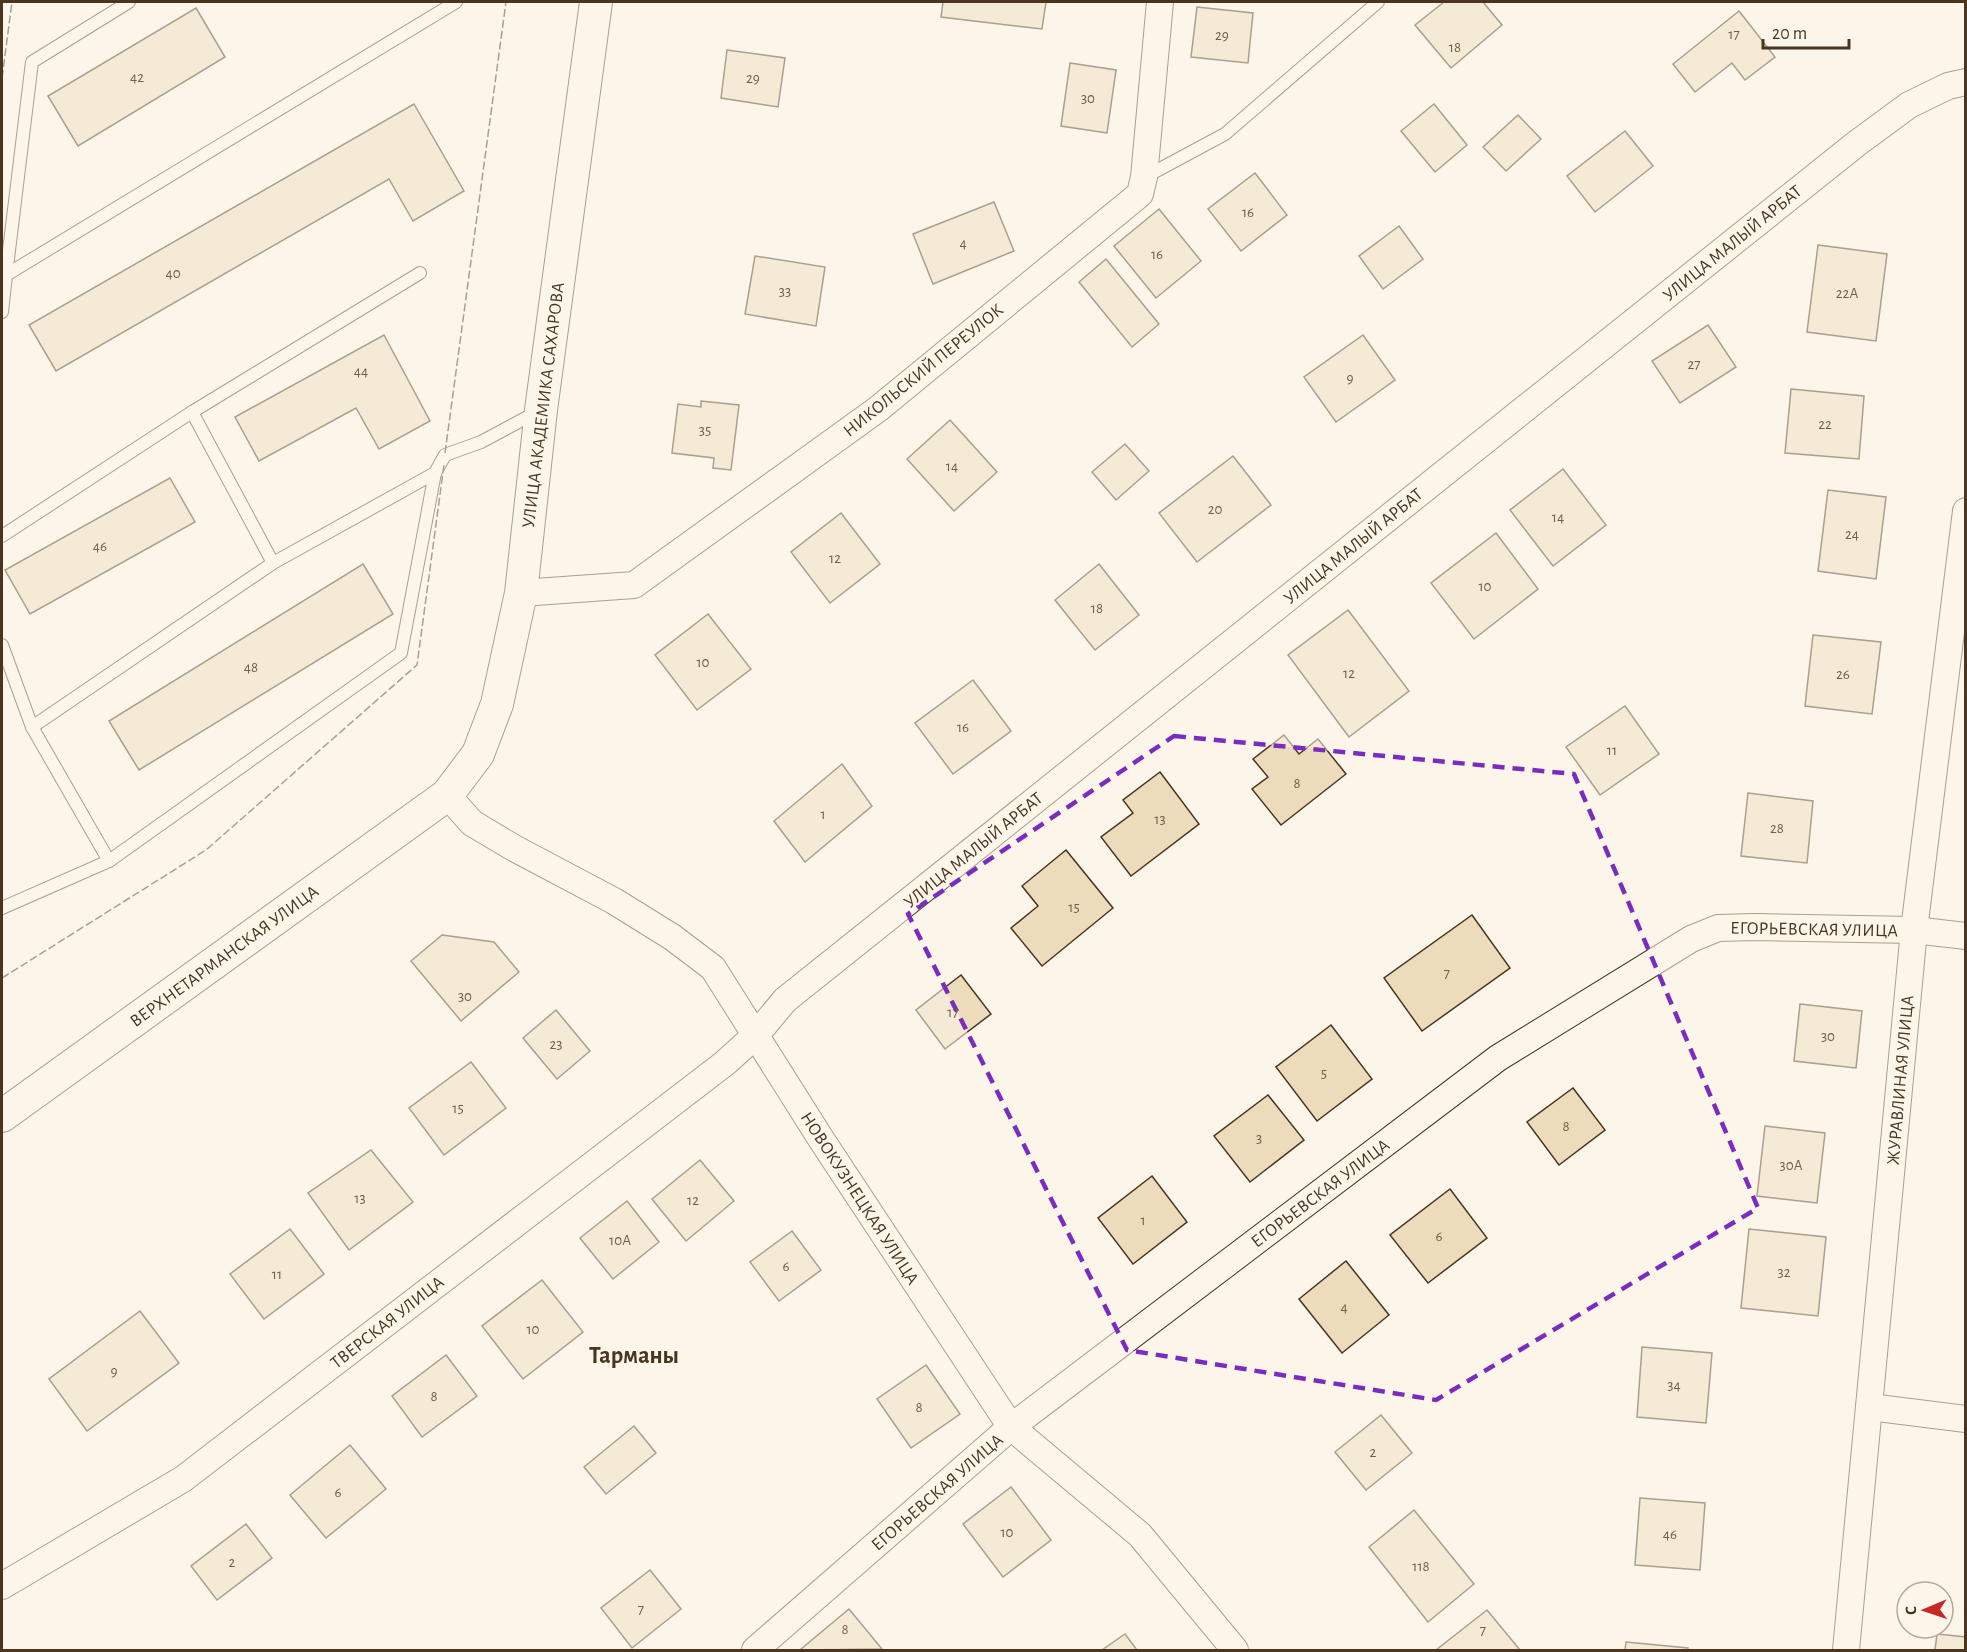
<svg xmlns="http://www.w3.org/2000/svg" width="1967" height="1652" font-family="'Alegreya Sans',sans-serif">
	<rect width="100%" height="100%" fill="#fbf6e9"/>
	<!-- building -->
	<g fill="#ecdcbc" stroke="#4a3520" stroke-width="1.5">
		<path d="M 943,2 L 1046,2 L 1042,29 L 941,17 Z"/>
		<path d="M 1444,2 L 1483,2 L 1502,25 L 1451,68 L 1415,25 Z"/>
		<path d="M 1197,7 L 1253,13 L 1248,63 L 1191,57 Z"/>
		<path d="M 196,8 L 225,57 L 78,146 L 48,96 Z"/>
		<path d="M 1739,11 L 1775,57 L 1745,80 L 1732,63 L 1695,92 L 1673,64 Z"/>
		<path d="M 727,50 L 785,58 L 778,107 L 721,98 Z"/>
		<path d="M 1070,63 L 1116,70 L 1107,133 L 1061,126 Z"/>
		<path d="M 414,104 L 464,191 L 413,221 L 389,179 L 56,371 L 29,325 Z"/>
		<path d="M 1434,104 L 1467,145 L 1435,172 L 1401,131 Z"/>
		<path d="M 1518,115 L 1541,139 L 1506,171 L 1483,147 Z"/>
		<path d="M 1625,131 L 1653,166 L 1595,212 L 1567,176 Z"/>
		<path d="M 1255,173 L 1287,215 L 1241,251 L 1208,209 Z"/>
		<path d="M 994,202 L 1014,251 L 933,284 L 913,234 Z"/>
		<path d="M 1159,209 L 1201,261 L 1156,298 L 1114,246 Z"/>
		<path d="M 1399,226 L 1423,259 L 1383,289 L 1359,256 Z"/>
		<path d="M 1818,245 L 1887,254 L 1876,341 L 1807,332 Z"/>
		<path d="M 755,256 L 825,267 L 816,326 L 745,314 Z"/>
		<path d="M 1106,259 L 1159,324 L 1132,347 L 1079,282 Z"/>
		<path d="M 1708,325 L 1736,367 L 1680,403 L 1652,361 Z"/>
		<path d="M 384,335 L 430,421 L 379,449 L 356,408 L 259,461 L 235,417 Z"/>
		<path d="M 1363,335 L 1395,380 L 1336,422 L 1304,377 Z"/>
		<path d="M 1791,389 L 1864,396 L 1859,459 L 1785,453 Z"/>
		<path d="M 701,401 L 739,405 L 731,470 L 713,468 L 714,458 L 672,453 L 678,404 L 701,407 Z"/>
		<path d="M 950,420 L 997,472 L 954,511 L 907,459 Z"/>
		<path d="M 1125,444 L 1149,471 L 1116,500 L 1092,472 Z"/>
		<path d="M 1233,456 L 1271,505 L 1197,562 L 1159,513 Z"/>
		<path d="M 1563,469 L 1606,525 L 1553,566 L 1510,510 Z"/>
		<path d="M 170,478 L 195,522 L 30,614 L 5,570 Z"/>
		<path d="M 1828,490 L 1886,497 L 1876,579 L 1818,571 Z"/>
		<path d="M 841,513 L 880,564 L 830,603 L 791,552 Z"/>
		<path d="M 1496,533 L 1538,589 L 1474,639 L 1431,583 Z"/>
		<path d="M 363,564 L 393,614 L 139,770 L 109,721 Z"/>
		<path d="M 1099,564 L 1139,615 L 1095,650 L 1055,600 Z"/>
		<path d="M 1348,610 L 1409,691 L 1349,737 L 1288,655 Z"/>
		<path d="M 708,614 L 751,669 L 697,710 L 655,655 Z"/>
		<path d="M 1813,635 L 1881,642 L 1872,714 L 1805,706 Z"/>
		<path d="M 973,680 L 1011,731 L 953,774 L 915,723 Z"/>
		<path d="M 1625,706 L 1659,754 L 1600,795 L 1566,747 Z"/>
		<path d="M 1284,735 L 1299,754 L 1318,739 L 1346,774 L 1281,825 L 1252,789 L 1268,777 L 1253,759 Z"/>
		<path d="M 842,764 L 872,806 L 805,862 L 774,821 Z"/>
		<path d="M 1160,772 L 1199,824 L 1131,876 L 1101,837 L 1133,813 L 1123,800 Z"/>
		<path d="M 1748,793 L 1813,801 L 1807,863 L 1741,856 Z"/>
		<path d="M 1066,850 L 1113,908 L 1042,966 L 1011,928 L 1038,906 L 1022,886 Z"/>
		<path d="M 1472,915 L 1510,968 L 1422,1031 L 1384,978 Z"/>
		<path d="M 442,935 L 494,942 L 519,972 L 461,1021 L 411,961 Z"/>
		<path d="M 961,975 L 991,1014 L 945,1049 L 916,1010 Z"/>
		<path d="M 1800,1004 L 1862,1011 L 1856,1068 L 1794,1061 Z"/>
		<path d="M 556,1010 L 590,1051 L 557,1079 L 523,1038 Z"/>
		<path d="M 1331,1025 L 1372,1079 L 1317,1121 L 1276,1067 Z"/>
		<path d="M 471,1062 L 506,1108 L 444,1155 L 409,1108 Z"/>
		<path d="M 1573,1088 L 1605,1130 L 1559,1165 L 1527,1122 Z"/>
		<path d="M 1268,1095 L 1304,1140 L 1250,1182 L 1214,1136 Z"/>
		<path d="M 1765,1126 L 1825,1133 L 1817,1203 L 1757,1196 Z"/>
		<path d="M 371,1150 L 413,1202 L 349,1250 L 308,1193 Z"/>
		<path d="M 700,1160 L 734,1201 L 686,1241 L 652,1199 Z"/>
		<path d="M 1152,1176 L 1187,1222 L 1133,1264 L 1098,1218 Z"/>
		<path d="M 1450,1189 L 1487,1238 L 1428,1283 L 1390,1235 Z"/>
		<path d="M 627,1201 L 659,1242 L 613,1279 L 580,1238 Z"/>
		<path d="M 290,1229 L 324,1274 L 264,1319 L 230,1274 Z"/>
		<path d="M 1749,1229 L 1826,1237 L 1818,1316 L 1741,1308 Z"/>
		<path d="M 792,1231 L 821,1270 L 779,1301 L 750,1262 Z"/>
		<path d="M 1346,1261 L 1389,1315 L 1342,1353 L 1299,1299 Z"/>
		<path d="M 542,1280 L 583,1332 L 523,1379 L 482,1326 Z"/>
		<path d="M 140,1311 L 179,1363 L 87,1431 L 49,1379 Z"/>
		<path d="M 1642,1347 L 1712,1353 L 1706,1423 L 1637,1417 Z"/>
		<path d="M 446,1355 L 477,1396 L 422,1437 L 392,1396 Z"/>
		<path d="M 926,1365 L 960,1414 L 911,1448 L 877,1399 Z"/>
		<path d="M 1381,1415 L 1412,1453 L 1366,1490 L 1335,1452 Z"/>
		<path d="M 634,1426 L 656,1453 L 606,1494 L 584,1467 Z"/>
		<path d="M 350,1445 L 386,1489 L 326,1538 L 290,1495 Z"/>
		<path d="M 1011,1487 L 1051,1540 L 1003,1577 L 963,1524 Z"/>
		<path d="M 1640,1498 L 1705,1503 L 1700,1570 L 1635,1565 Z"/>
		<path d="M 1414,1510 L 1474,1584 L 1428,1622 L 1369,1547 Z"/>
		<path d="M 246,1524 L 272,1558 L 217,1600 L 191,1566 Z"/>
		<path d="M 650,1570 L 681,1609 L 632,1648 L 601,1608 Z"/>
		<path d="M 849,1609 L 882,1649 L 802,1650 L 801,1649 Z"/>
		<path d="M 1487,1610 L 1520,1650 L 1436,1650 Z"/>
		<path d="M 1125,1634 L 1137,1650 L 1102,1650 Z"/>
		<path d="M 1937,1634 L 1966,1637 L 1966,1650 L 1935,1650 Z"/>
		<path d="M 1626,1642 L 1688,1648 L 1688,1650 L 1625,1650 Z"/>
	</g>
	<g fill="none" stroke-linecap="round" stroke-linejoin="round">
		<!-- service casing -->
		<g stroke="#4a3520" stroke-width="14">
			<g id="service">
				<path d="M 1145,177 L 1225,134 L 1378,2"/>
				<path d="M 6,275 L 32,62 L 129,2"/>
				<path d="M 2,312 L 6,275 L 456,2"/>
				<path d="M 2,536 L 192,412"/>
				<path d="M 273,563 L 192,412 L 420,273"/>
				<path d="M 2,645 L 32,727 L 109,861"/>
				<path d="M 32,727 L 273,563 L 435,473"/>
				<path d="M 2,908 L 109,861 L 401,653 L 435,473 L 445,455 L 481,442 L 537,412"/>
			</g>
		</g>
		<!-- minor casing -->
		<g stroke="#4a3520" stroke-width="28">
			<g id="minor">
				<path d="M 521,593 L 634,585 L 878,409 L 1140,194 L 1144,177 L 1160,2"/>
				<path d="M 447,795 L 472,823 L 514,848 L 614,901 L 672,937 L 713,968 L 821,1139 L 1011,1427 L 1140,1535 L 1235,1650"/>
				<path d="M 1870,1407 L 1966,1419"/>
				<path d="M 2,1586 L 183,1479 L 725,1063 L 756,1035 L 785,1000 L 1856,144 L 1909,105 L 1948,86 L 1966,82"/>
				<path d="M 755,1650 L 1011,1427 L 1498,1058 L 1691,939 L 1718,928 L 1756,927 L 1914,930 L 1966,936"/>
				<path d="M 1846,1650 L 1914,930 L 1966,511"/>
			</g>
		</g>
		<!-- tertiary casing -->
		<g stroke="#4a3520" stroke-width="34">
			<path id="tertiary" d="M 2,1116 L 447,795 L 478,754 L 497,704 L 521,593 L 541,410 L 596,2"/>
		</g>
		<!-- service -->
		<use href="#service" stroke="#fbf6e9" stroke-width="12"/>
		<!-- minor -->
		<use href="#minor" stroke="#fbf6e9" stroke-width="26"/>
		<!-- tertiary -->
		<use href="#tertiary" stroke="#fbf6e9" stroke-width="32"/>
		<!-- fence -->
		<g stroke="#4a3520" stroke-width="1.5" stroke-dasharray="8 3" stroke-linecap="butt">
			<path d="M 2,78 L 12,2"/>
			<path d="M 445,453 L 506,2"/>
			<path d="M 2,978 L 206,850 L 417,665 L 444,465"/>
		</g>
	</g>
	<!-- marked area -->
	<path d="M0 0H1967V1652H0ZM 1174,736 L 1574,774 L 1758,1208 L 1436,1400 L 1127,1350 L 908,914 Z" fill="#fbf6e9" fill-opacity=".55" fill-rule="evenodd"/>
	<path fill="none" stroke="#7b2cbf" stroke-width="4.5" stroke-dasharray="12 8" stroke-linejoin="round" d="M 1174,736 L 1574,774 L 1758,1208 L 1436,1400 L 1127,1350 L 908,914 Z"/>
	<g text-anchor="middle" stroke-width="4.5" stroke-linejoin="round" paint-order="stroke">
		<!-- number labels -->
		<g font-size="15" fill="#725f47">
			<text x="1734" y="39">17</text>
			<text x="1222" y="40">29</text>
			<text x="1455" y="52">18</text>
			<text x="137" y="82">42</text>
			<text x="753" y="83">29</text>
			<text x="1088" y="103">30</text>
			<text x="1248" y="217">16</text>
			<text x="963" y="248">4</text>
			<text x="1157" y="259">16</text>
			<text x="173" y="278">40</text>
			<text x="785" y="296">33</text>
			<text x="1847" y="298">22А</text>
			<text x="1694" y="369">27</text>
			<text x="361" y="376">44</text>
			<text x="1350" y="383">9</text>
			<text x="1825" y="429">22</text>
			<text x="705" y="435">35</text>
			<text x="952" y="471">14</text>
			<text x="1215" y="514">20</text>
			<text x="1558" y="522">14</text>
			<text x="1852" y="539">24</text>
			<text x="100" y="551">46</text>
			<text x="835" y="563">12</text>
			<text x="1485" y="591">10</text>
			<text x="1097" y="613">18</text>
			<text x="703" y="667">10</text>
			<text x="251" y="672">48</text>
			<text x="1349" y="678">12</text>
			<text x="1843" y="679">26</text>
			<text x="963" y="732">16</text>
			<text x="1612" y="755">11</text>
			<text x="1297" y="788">8</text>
			<text x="823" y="819">1</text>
			<text x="1160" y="824">13</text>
			<text x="1777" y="833">28</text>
			<text x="1074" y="912">15</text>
			<text x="1447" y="978">7</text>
			<text x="465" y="1001">30</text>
			<text x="953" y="1017">17</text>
			<text x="1828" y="1041">30</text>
			<text x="556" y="1049">23</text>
			<text x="1324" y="1078">5</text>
			<text x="458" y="1113">15</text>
			<text x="1566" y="1131">8</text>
			<text x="1259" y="1143">3</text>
			<text x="1791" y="1170">30А</text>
			<text x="360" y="1203">13</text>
			<text x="693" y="1205">12</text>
			<text x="1143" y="1225">1</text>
			<text x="1439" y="1241">6</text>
			<text x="620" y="1245">10А</text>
			<text x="786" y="1271">6</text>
			<text x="1784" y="1277">32</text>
			<text x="277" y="1279">11</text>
			<text x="1344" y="1312">4</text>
			<text x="533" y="1334">10</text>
			<text x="114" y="1376">9</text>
			<text x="1674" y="1390">34</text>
			<text x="434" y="1401">8</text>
			<text x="919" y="1412">8</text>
			<text x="1373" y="1457">2</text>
			<text x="338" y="1497">6</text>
			<text x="1007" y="1537">10</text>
			<text x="1670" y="1539">46</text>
			<text x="232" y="1567">2</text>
			<text x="1421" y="1571">118</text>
			<text x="641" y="1614">7</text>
			<text x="845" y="1634">8</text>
			<text x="1483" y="1635">7</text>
		</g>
		<!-- street labels -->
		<g font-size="18" fill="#4a3520" stroke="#fbf6e9">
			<text transform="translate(1732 243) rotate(-39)" y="6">УЛИЦА МАЛЫЙ АРБАТ</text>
			<text transform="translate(923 370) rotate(-39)" y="6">НИКОЛЬСКИЙ ПЕРЕУЛОК</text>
			<text transform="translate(543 405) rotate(-83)" y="6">УЛИЦА АКАДЕМИКА САХАРОВА</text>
			<text transform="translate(1353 546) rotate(-39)" y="6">УЛИЦА МАЛЫЙ АРБАТ</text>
			<text transform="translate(973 850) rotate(-39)" y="6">УЛИЦА МАЛЫЙ АРБАТ</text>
			<text transform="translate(1814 929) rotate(1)" y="6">ЕГОРЬЕВСКАЯ УЛИЦА</text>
			<text transform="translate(224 956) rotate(-36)" y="6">ВЕРХНЕТАРМАНСКАЯ УЛИЦА</text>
			<text transform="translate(1900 1080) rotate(-85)" y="6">ЖУРАВЛИНАЯ УЛИЦА</text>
			<text transform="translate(1320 1193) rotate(-37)" y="6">ЕГОРЬЕВСКАЯ УЛИЦА</text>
			<text transform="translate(860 1198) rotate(57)" y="6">НОВОКУЗНЕЦКАЯ УЛИЦА</text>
			<text transform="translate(387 1322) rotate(-38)" y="6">ТВЕРСКАЯ УЛИЦА</text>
			<text transform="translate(937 1492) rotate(-41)" y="6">ЕГОРЬЕВСКАЯ УЛИЦА</text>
		</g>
		<!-- district labels -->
		<g font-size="24" font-weight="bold" fill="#4a3520" stroke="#fbf6e9">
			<text x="634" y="1363">Тарманы</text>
		</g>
	</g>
	<!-- border -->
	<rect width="1967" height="1652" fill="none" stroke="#4a3520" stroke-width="6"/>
	<!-- north arrow -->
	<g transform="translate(1925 1610) rotate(268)"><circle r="28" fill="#fbf6e9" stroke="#b4a999" stroke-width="1.5"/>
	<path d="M0-4.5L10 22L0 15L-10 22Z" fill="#c62828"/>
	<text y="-9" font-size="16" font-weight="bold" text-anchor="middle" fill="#4a3520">С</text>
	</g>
	<!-- scale -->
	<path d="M1763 39v9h86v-9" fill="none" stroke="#4a3520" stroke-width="3"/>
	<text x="1772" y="39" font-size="18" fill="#4a3520" stroke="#fbf6e9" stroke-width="4.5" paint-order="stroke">20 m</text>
</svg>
